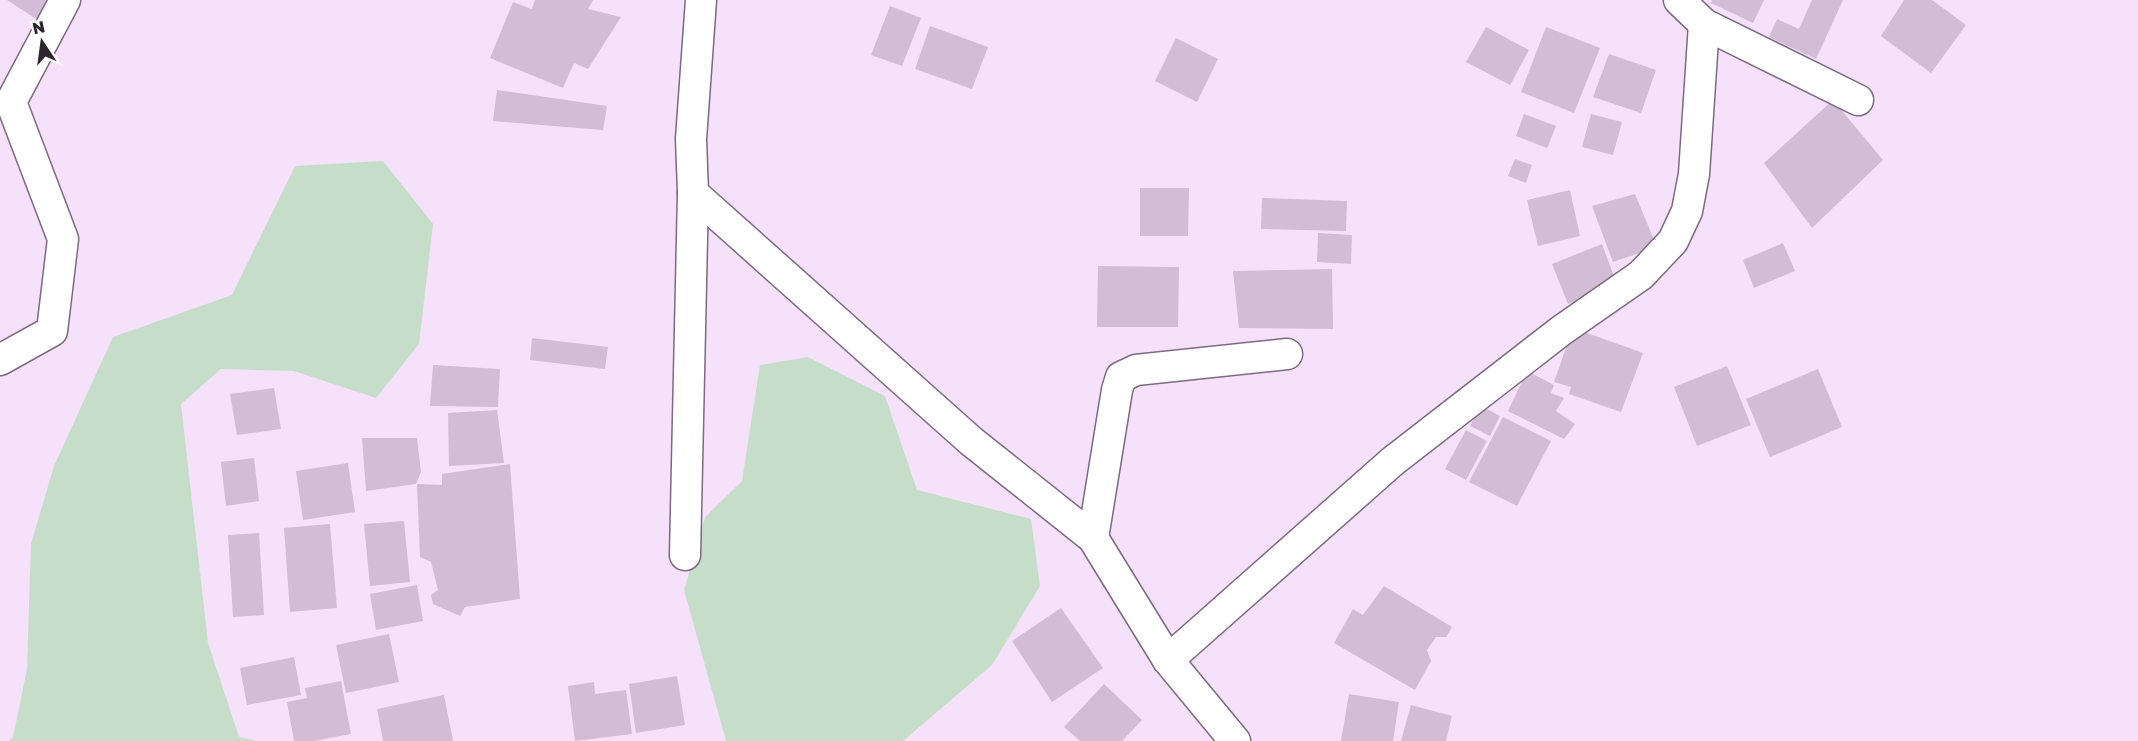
<svg xmlns="http://www.w3.org/2000/svg" width="2138" height="741" font-family="'Golos Text',sans-serif">
	<rect width="100%" height="100%" fill="#f6e1fa"/>
	<!-- green -->
	<g fill="#c6dec9">
		<path d="M 383,161 L 433,224 L 419,344 L 376,398 L 294,371 L 221,369 L 181,404 L 208,643 L 239,737 L 257,741 L 8,741 L 13,737 L 27,669 L 31,544 L 54,466 L 113,337 L 232,295 L 295,166 Z"/>
		<path d="M 808,357 L 885,396 L 917,490 L 1031,519 L 1040,586 L 992,665 L 903,741 L 726,741 L 684,590 L 705,517 L 742,481 L 760,365 Z"/>
	</g>
	<!-- building -->
	<g fill="#d2bcd6">
		<path d="M 7,0 L 60,0 L 44,24 Z"/>
		<path d="M 535,0 L 593,0 L 588,9 L 621,17 L 588,69 L 574,63 L 563,88 L 490,58 L 513,2 L 532,9 Z"/>
		<path d="M 1712,0 L 1764,0 L 1753,23 L 1711,3 Z"/>
		<path d="M 1812,0 L 1843,0 L 1816,59 L 1769,37 L 1777,19 L 1799,29 Z"/>
		<path d="M 1904,0 L 1932,0 L 1966,25 L 1931,73 L 1881,36 Z"/>
		<path d="M 890,6 L 921,18 L 902,66 L 871,55 Z"/>
		<path d="M 930,26 L 988,47 L 972,89 L 915,69 Z"/>
		<path d="M 1486,27 L 1529,50 L 1510,85 L 1466,62 Z"/>
		<path d="M 1546,27 L 1600,48 L 1574,113 L 1521,92 Z"/>
		<path d="M 1176,38 L 1218,59 L 1197,102 L 1155,81 Z"/>
		<path d="M 1609,54 L 1656,70 L 1641,113 L 1593,97 Z"/>
		<path d="M 497,90 L 607,106 L 603,130 L 493,121 Z"/>
		<path d="M 1833,100 L 1883,160 L 1812,228 L 1764,163 Z"/>
		<path d="M 1524,114 L 1556,126 L 1547,148 L 1516,136 Z"/>
		<path d="M 1591,114 L 1622,122 L 1613,155 L 1582,147 Z"/>
		<path d="M 1515,159 L 1532,165 L 1526,183 L 1508,176 Z"/>
		<path d="M 1140,188 L 1189,188 L 1188,236 L 1140,236 Z"/>
		<path d="M 1570,190 L 1580,236 L 1538,246 L 1527,200 Z"/>
		<path d="M 1635,194 L 1657,247 L 1613,262 L 1592,206 Z"/>
		<path d="M 1262,198 L 1347,201 L 1346,231 L 1261,229 Z"/>
		<path d="M 1318,233 L 1352,235 L 1351,264 L 1317,262 Z"/>
		<path d="M 1783,243 L 1795,271 L 1754,288 L 1743,260 Z"/>
		<path d="M 1602,244 L 1617,285 L 1568,304 L 1552,264 Z"/>
		<path d="M 1098,266 L 1179,267 L 1178,327 L 1097,327 Z"/>
		<path d="M 1332,269 L 1333,329 L 1239,328 L 1233,271 Z"/>
		<path d="M 1573,328 L 1643,353 L 1621,412 L 1569,394 L 1571,387 L 1554,382 Z"/>
		<path d="M 532,338 L 608,347 L 605,369 L 530,360 Z"/>
		<path d="M 433,365 L 500,369 L 498,407 L 430,406 Z"/>
		<path d="M 1727,366 L 1751,425 L 1697,446 L 1674,387 Z"/>
		<path d="M 1818,369 L 1842,427 L 1770,457 L 1746,399 Z"/>
		<path d="M 1527,371 L 1554,385 L 1551,393 L 1564,398 L 1556,411 L 1575,424 L 1564,439 L 1508,411 Z"/>
		<path d="M 274,388 L 281,429 L 237,435 L 230,394 Z"/>
		<path d="M 1481,406 L 1500,416 L 1490,436 L 1470,426 Z"/>
		<path d="M 497,410 L 504,463 L 449,466 L 448,413 Z"/>
		<path d="M 1503,417 L 1551,441 L 1517,506 L 1469,482 Z"/>
		<path d="M 1466,430 L 1487,441 L 1466,480 L 1445,469 Z"/>
		<path d="M 362,438 L 417,438 L 421,472 L 416,484 L 366,491 Z"/>
		<path d="M 254,458 L 259,501 L 226,506 L 221,462 Z"/>
		<path d="M 348,463 L 355,512 L 303,520 L 296,471 Z"/>
		<path d="M 510,464 L 520,599 L 465,607 L 460,616 L 433,604 L 431,595 L 438,590 L 431,562 L 420,557 L 417,484 L 442,485 L 442,474 Z"/>
		<path d="M 404,521 L 410,582 L 370,586 L 364,524 Z"/>
		<path d="M 330,524 L 337,608 L 290,612 L 284,528 Z"/>
		<path d="M 259,533 L 264,615 L 233,617 L 228,535 Z"/>
		<path d="M 417,585 L 423,621 L 376,630 L 370,594 Z"/>
		<path d="M 1384,586 L 1452,627 L 1446,637 L 1436,637 L 1427,650 L 1431,661 L 1415,690 L 1334,643 L 1353,609 L 1363,615 Z"/>
		<path d="M 1061,608 L 1103,668 L 1052,702 L 1012,641 Z"/>
		<path d="M 389,634 L 399,682 L 346,693 L 336,645 Z"/>
		<path d="M 294,657 L 301,695 L 247,705 L 240,668 Z"/>
		<path d="M 677,676 L 685,725 L 636,733 L 629,684 Z"/>
		<path d="M 341,681 L 351,734 L 314,741 L 294,741 L 287,702 L 307,698 L 305,688 Z"/>
		<path d="M 594,682 L 595,694 L 626,690 L 632,734 L 575,741 L 568,686 Z"/>
		<path d="M 1104,684 L 1142,720 L 1122,741 L 1080,741 L 1064,727 Z"/>
		<path d="M 1349,694 L 1399,702 L 1393,741 L 1341,741 Z"/>
		<path d="M 444,695 L 453,741 L 383,741 L 377,709 Z"/>
		<path d="M 1411,705 L 1452,716 L 1446,741 L 1401,741 Z"/>
	</g>
	<g fill="none" stroke-linecap="round" stroke-linejoin="round">
		<!-- street casing -->
		<g stroke="#7c6a80" stroke-width="33">
			<g id="street">
				<path d="M 701,0 L 691,139 L 693,193 L 971,441 L 1093,538 L 1168,660"/>
				<path d="M 1679,0 L 1704,24 L 1858,100"/>
				<path d="M 0,360 L 52,331 L 63,239 L 11,102 L 65,0"/>
				<path d="M 1093,538 L 1117,390 L 1121,377 L 1136,370 L 1287,354"/>
				<path d="M 685,555 L 693,193"/>
				<path d="M 1235,741 L 1168,660 L 1393,461 L 1562,330 L 1641,275 L 1673,241 L 1687,211 L 1694,174 L 1704,24"/>
			</g>
		</g>
		<!-- street -->
		<use href="#street" stroke="#fff" stroke-width="30"/>
	</g>
	<!-- north arrow -->
	<g transform="translate(42 42) rotate(347)" stroke="#ffffff" stroke-width="4.5" paint-order="stroke">
	<path d="M0-4.5L10 22L0 15L-10 22Z" fill="#2e262f"/>
	<text y="-9" font-size="16" font-weight="bold" text-anchor="middle" fill="#2e262f">N</text>
	</g>
</svg>
